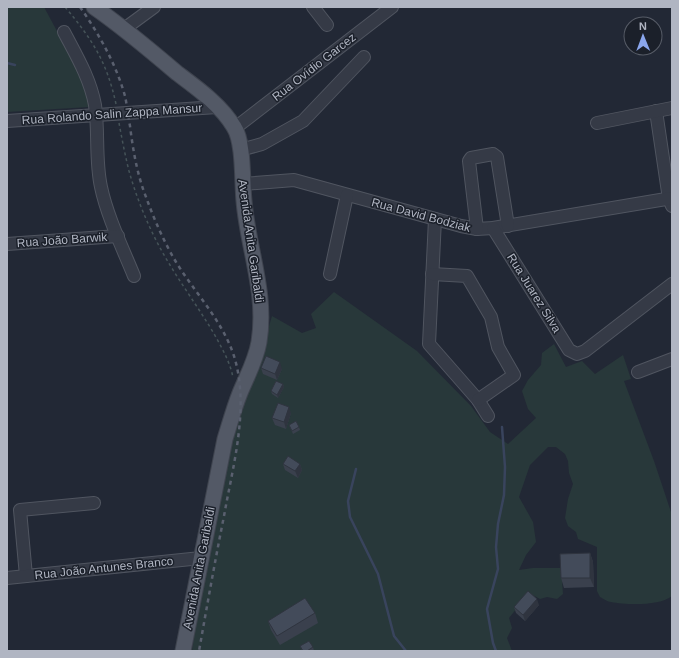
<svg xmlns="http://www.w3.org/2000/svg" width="679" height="658" font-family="Arial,sans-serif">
	<rect width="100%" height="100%" fill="#222835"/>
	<!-- green -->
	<g fill="#28383a">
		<path d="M 7,7 L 44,7 L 79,72 L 85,90 L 89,107 L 7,112 Z"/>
		<path d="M 334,292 L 417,351 L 471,406 L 490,432 L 508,444 L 536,418 L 528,409 L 522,391 L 528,380 L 541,365 L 542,353 L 554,344 L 566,367 L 582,361 L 595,374 L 623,355 L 631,379 L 624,381 L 654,461 L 672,515 L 672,596 C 660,606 627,605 611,602 C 608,602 604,599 600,597 L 597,591 L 597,547 L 578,539 L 576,532 L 568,526 L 565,518 L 568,499 L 573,484 L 569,473 L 568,461 L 565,454 L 556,447 L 548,447 L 530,465 L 519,497 L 533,522 L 536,542 L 526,555 L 519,570 L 533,568 L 561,568 L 563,594 L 557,599 L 547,597 L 540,599 L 529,593 L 509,618 L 512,628 L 507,638 L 512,651 L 192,651 L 197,614 L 236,420 L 262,350 L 272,316 L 302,333 L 316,328 L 311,314 Z"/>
	</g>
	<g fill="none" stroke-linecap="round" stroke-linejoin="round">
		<!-- stream -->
		<g stroke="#39445d" stroke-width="2.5">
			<path d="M 7,63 L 15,65"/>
			<path d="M 356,469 L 348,501 L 350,517 L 378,574 L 394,636 L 406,651"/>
			<path d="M 496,651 L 493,643 L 487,609 L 498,569 L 496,547 L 498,524 L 504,495 L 505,467 L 502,427"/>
		</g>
		<!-- minor casing -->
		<g stroke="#505560" stroke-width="14">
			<g id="minor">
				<path d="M 313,7 L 327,25"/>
				<path d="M 124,29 L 154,7"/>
				<path d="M 64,32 C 76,55 90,78 95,105 C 99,132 95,160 101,187 C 107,216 123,249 134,276"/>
				<path d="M 656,111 L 669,199 L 672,206"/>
				<path d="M 7,121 L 217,107"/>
				<path d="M 597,123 L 672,108"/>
				<path d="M 235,128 L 392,7"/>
				<path d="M 240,150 L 262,144 L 303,121 L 364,57"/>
				<path d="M 243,184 L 294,180 L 461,226 L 477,229 L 493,228 L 672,198"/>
				<path d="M 435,219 L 429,344 L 478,400 L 488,416"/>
				<path d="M 493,228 L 569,350 L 577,354 L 585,351 L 672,284"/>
				<path d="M 477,229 L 469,161 L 471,158 L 493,154 L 497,157 L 508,226"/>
				<path d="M 7,244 L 118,236"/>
				<path d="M 330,274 L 347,195"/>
				<path d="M 432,274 L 467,276 L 491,317 L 498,347 L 514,375 L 478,400"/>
				<path d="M 638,372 L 672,359"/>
				<path d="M 26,576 L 20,510 L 94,503"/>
				<path d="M 7,578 L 201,558"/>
			</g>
		</g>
		<!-- major casing -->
		<g stroke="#3f444f" stroke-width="17">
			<path id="major" d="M 94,7 C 123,27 150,50 177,73 C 197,88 221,105 234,127 C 244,142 242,182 244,201 C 248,249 267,293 259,342 C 256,360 247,376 240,393 C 234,408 230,423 225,439 L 183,651"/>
		</g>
		<!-- path -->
		<g stroke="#455358" stroke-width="1.5" stroke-dasharray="3 3" stroke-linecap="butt">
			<path d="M 65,7 C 92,39 107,62 116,104"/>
			<path d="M 119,123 C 122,139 125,155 129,171 C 138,203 152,236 170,265 C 185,290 203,314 217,339 C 224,352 231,365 233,378"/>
		</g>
		<!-- minor -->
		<use href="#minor" stroke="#353a46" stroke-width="12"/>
		<!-- major -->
		<use href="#major" stroke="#535966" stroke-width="15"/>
		<!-- rail -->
		<path stroke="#5a606f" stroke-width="2.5" stroke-dasharray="4 4" stroke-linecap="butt" d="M 80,7 C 99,34 116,64 125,96 C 127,105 128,116 130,126 C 133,150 137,174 146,197 C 154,219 164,242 176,262 C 195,293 222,320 234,356 C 250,407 233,465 224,516 C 215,561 207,606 199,651"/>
	</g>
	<!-- wall -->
	<g fill="#3a404d">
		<path d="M 261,368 L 282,369 L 277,380 L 263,374 Z"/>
		<path d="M 283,384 L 284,387 L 278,398 L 272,394 L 271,391 Z"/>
		<path d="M 291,413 L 286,429 L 275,425 L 272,418 Z"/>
		<path d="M 289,425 L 299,427 L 300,430 L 293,434 Z"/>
		<path d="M 283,464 L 300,464 L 302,470 L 298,478 L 285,470 Z"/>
		<path d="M 590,553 L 593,562 L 594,587 L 564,588 L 561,578 Z"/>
		<path d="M 539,605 L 525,621 L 516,613 L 514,607 Z"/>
		<path d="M 315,613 L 318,623 L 280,645 L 271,630 L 268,621 Z"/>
		<path d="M 300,646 L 313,647 L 314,651 L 302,651 Z"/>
	</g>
	<!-- shaded-wall -->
	<g fill="#2f343f">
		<path d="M 280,362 L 282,369 L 277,380 L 275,374 Z"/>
		<path d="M 283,384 L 284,387 L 278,398 L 277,395 Z"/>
		<path d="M 289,407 L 291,413 L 286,429 L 284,422 Z"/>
		<path d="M 300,464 L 302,470 L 298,478 L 295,471 Z"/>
		<path d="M 590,553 L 593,562 L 594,587 L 590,578 Z"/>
		<path d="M 537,599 L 539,605 L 525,621 L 523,615 Z"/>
	</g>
	<!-- building -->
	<g fill="#434b5a" stroke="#2f343f">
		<path d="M 266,356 L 280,362 L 275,374 L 261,368 Z"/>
		<path d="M 276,381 L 283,384 L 277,395 L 271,391 Z"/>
		<path d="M 278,403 L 289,407 L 284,422 L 272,418 Z"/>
		<path d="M 296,421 L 299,427 L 292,431 L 289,425 Z"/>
		<path d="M 288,456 L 300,464 L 295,471 L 283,464 Z"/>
		<path d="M 590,553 L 590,578 L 561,578 L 560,554 Z"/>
		<path d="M 528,591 L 537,599 L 523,615 L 514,607 Z"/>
		<path d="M 305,598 L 315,613 L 277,636 L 268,621 Z"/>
		<path d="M 309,641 L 313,647 L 307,651 L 303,651 L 300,646 Z"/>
	</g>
	<g text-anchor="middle" stroke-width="3" stroke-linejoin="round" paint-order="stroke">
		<!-- street labels -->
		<g font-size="12" fill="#b0b5c2" stroke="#1b202a">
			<text transform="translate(314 67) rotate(-38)" y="4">Rua Ovídio Garcez</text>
			<text transform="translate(112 114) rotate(-4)" y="4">Rua Rolando Salin Zappa Mansur</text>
			<text transform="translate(421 215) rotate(15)" y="4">Rua David Bodziak</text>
			<text transform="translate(62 240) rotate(-4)" y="4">Rua João Barwik</text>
			<text transform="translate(251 241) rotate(82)" y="4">Avenida Anita Garibaldi</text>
			<text transform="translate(534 293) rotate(58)" y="4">Rua Juarez Silva</text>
			<text transform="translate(104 568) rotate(-6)" y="4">Rua João Antunes Branco</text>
			<text transform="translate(199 568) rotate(-79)" y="4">Avenida Anita Garibaldi</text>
		</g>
	</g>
	<!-- border -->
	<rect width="679" height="658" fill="none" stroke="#b0b5c2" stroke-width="16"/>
	<!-- north arrow -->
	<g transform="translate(643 36) rotate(359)"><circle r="19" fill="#1b202a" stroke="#575c67"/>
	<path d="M0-3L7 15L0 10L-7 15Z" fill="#8aa6ed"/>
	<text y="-6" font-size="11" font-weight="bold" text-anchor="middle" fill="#b0b5c2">N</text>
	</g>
</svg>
